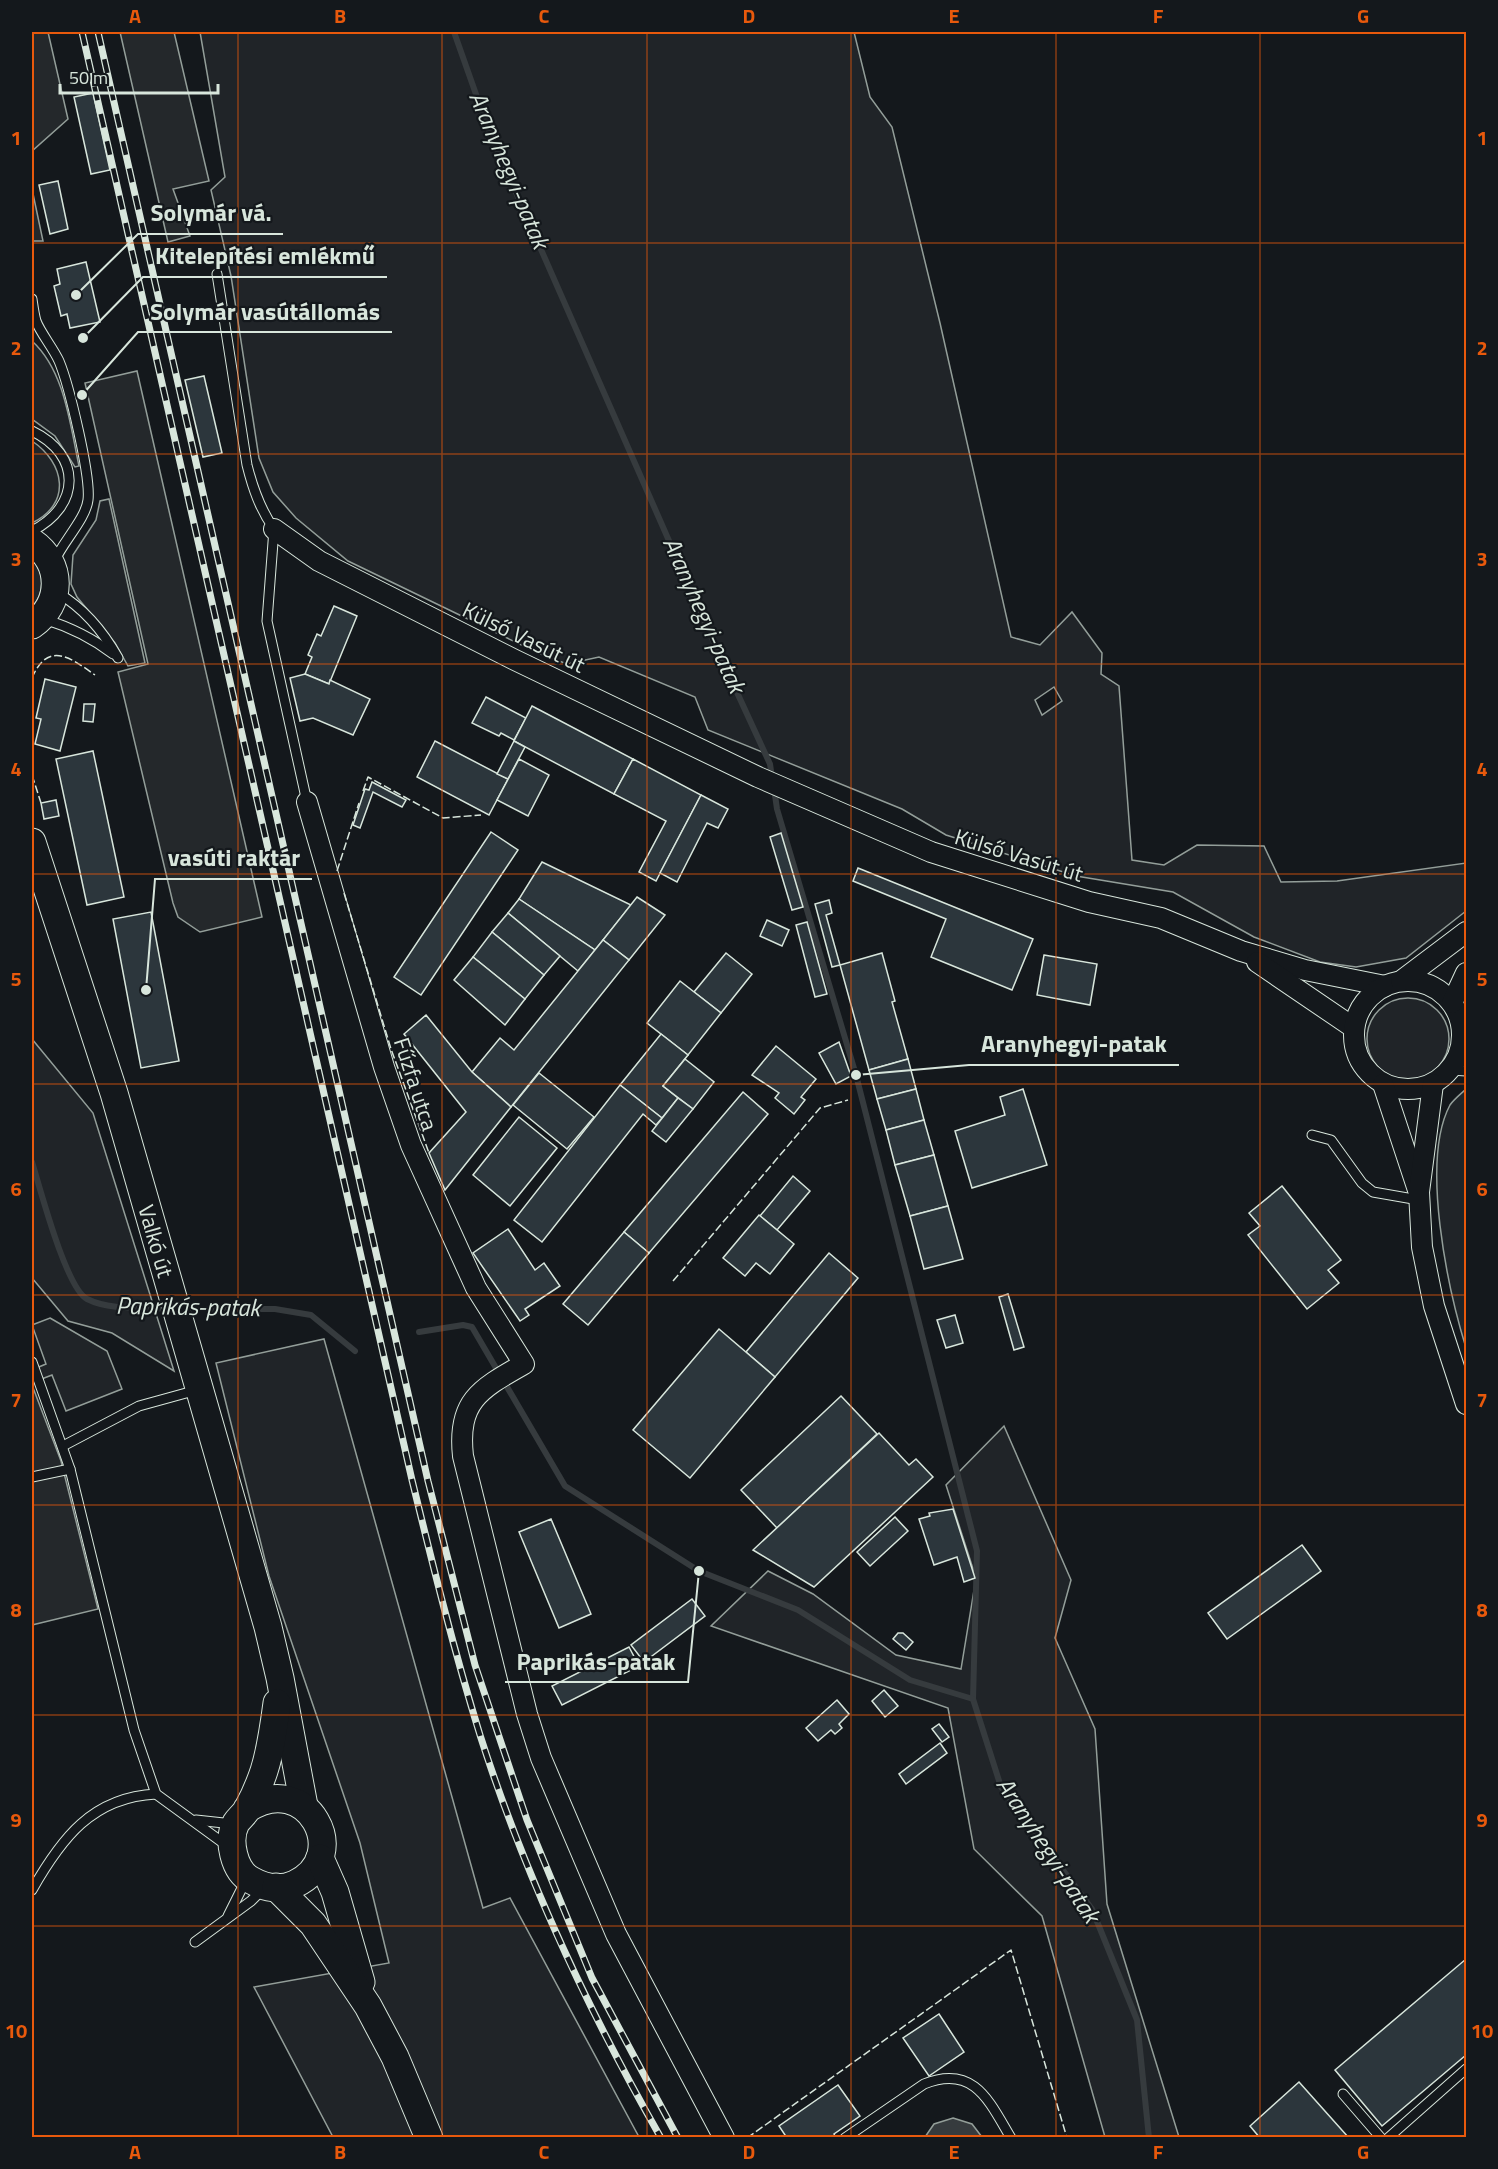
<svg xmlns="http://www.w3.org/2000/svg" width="1498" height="2169" font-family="'Titillium Web',sans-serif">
	<rect width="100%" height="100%" fill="#14181c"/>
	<!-- green -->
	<g fill="#202428" stroke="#939e99" stroke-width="1.5" fill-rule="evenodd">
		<path d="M 200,32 L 854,32 L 870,97 L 892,127 L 940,323 L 1011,637 L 1040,645 L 1072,612 L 1102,653 L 1101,674 L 1119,686 L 1132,860 L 1164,865 L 1197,845 L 1264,846 L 1281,882 L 1337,881 L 1466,863 L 1466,911 L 1406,958 L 1356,967 L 1320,962 L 1254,937 L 1173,892 L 1076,876 L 946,835 L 902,809 L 708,730 L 695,697 L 599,657 L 567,664 L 538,653 L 348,561 L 296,518 L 273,492 L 259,458 L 231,276 L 211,190 L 225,177 ZM 1054,687 L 1062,701 L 1042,715 L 1035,700 Z"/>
		<path d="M 32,341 C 65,371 70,425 79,466 L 75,467 L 55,436 L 32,419 Z"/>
		<path d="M 32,441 C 65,463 72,504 32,523 Z"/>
		<path d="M 109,499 L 145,663 L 128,666 L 115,643 L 77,597 L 71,584 L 73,555 L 96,520 L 100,501 Z"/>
		<path d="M 32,560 C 46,573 44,594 32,607 Z"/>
		<circle cx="1408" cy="1039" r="41"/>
		<path d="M 32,1039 L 93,1113 L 174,1371 L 112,1333 L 68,1321 L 32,1278 Z"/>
		<path d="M 1466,1089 L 1466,1348 C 1448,1289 1420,1161 1450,1105 C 1454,1099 1462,1093 1466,1089 Z"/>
		<path d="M 50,1318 L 107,1351 L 122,1389 L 66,1411 L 52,1375 L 39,1380 L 34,1369 L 46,1364 L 32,1325 Z"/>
		<path d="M 324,1339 L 483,1908 L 510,1898 L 639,2137 L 333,2137 L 254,1987 L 389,1963 L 360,1843 L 269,1576 L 216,1363 Z"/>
		<path d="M 1004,1426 L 1071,1580 L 1055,1638 L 1095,1729 L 1107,1904 L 1179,2137 L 1105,2137 L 1042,1916 L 974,1849 L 948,1708 L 711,1626 L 768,1571 L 813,1594 L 896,1655 L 961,1669 L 976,1578 L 946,1485 Z"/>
	</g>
	<!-- parking -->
	<g fill="#24282b" stroke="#939e99" stroke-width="1.5">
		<path d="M 32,32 L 48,32 L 68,119 L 32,151 Z"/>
		<path d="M 120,32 L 174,32 L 209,181 L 173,189 L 190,236 L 168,242 Z"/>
		<path d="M 32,189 L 43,241 L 32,241 Z"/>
		<path d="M 137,371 L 262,917 L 200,932 L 178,917 L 173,903 L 118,672 L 148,664 L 85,383 Z"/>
		<path d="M 32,1385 L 61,1461 L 98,1609 L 32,1625 Z"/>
	</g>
	<!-- water -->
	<path fill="#363b3e" stroke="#939e99" stroke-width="1.5" d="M 953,2118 L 972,2124 L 982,2137 L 925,2137 L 934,2124 Z"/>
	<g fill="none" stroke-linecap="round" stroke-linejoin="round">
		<!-- stream -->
		<g stroke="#363b3e" stroke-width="6">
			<path d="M 454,32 L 489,131 L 706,625 L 770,764 L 772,778"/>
			<path d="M 774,788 L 777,809 L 856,1075 L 977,1551 L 973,1699 L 1001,1787 L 1092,1909 L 1137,2020 L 1149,2138"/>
			<path d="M 32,1162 C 40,1188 66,1288 87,1299 C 111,1311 144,1307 170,1309"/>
			<path d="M 183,1309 L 275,1309 L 311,1315 L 355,1351"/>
			<path d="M 419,1332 L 463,1325 L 472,1327 L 565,1486 L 699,1571 L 798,1610 L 910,1680 L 973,1699"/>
		</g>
	</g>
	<!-- building -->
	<g fill="#2c363c" stroke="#d8e6dc" stroke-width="1.5">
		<path d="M 93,93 L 110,170 L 91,174 L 74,97 Z"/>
		<path d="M 58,181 L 68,229 L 50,234 L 39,185 Z"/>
		<path d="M 86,262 L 100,322 L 70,328 L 67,314 L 61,316 L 54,286 L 60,284 L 57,269 Z"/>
		<path d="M 204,376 L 222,453 L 203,457 L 185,380 Z"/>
		<path d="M 334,606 L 357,616 L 329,684 L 305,674 L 312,657 L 308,655 L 317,634 L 321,636 Z"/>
		<path d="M 305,674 L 329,684 L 330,680 L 370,699 L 353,735 L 313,718 L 300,721 L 290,678 Z"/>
		<path d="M 45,679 L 76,687 L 60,751 L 35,744 L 41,719 L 36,718 Z"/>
		<path d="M 486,697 L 526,718 L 514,740 L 501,733 L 499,736 L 472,723 Z"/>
		<path d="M 84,704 L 95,704 L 93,722 L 83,721 Z"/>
		<path d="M 532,706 L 633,759 L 614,794 L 514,741 Z"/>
		<path d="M 435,741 L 508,779 L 489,815 L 417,777 Z"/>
		<path d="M 514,741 L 525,747 L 508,779 L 497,774 Z"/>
		<path d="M 93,751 L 124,897 L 87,905 L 56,759 Z"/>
		<path d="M 519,759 L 549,775 L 528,816 L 497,800 Z"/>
		<path d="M 633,759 L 701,795 L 656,881 L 639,872 L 666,821 L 614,794 Z"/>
		<path d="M 372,782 L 406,800 L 402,807 L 373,792 L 360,828 L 353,825 L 365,789 L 369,790 Z"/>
		<path d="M 701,795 L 728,809 L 718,828 L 707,823 L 677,882 L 660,873 Z"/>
		<path d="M 56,800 L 59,816 L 44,819 L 41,803 Z"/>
		<path d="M 491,832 L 518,850 L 421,995 L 394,977 Z"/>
		<path d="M 781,833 L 803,907 L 792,910 L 770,837 Z"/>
		<path d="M 542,862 L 631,905 L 595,950 L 519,899 Z"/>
		<path d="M 858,868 L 1033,939 L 1012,990 L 931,957 L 946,919 L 853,881 Z"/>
		<path d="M 637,897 L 665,915 L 629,960 L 603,940 Z"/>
		<path d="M 519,899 L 595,950 L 578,971 L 508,913 Z"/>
		<path d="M 829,900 L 832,913 L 826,915 L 840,965 L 832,967 L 815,904 Z"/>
		<path d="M 151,912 L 179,1061 L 141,1068 L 113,919 Z"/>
		<path d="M 508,913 L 560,956 L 544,975 L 492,932 Z"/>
		<path d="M 767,920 L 789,930 L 782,946 L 760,936 Z"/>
		<path d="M 807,922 L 827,994 L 815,997 L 796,925 Z"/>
		<path d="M 492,932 L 544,975 L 525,999 L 473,957 Z"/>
		<path d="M 603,940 L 629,960 L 511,1107 L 472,1072 L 500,1038 L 514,1050 Z"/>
		<path d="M 726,953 L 752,974 L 721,1013 L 694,992 Z"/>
		<path d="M 882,953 L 895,1001 L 892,1002 L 908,1059 L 869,1070 L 840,965 Z"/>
		<path d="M 1044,955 L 1097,964 L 1090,1005 L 1037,995 Z"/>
		<path d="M 473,957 L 525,999 L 505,1025 L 454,980 Z"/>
		<path d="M 680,981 L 721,1013 L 688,1055 L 647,1023 Z"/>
		<path d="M 426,1015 L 472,1072 L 511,1107 L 445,1190 L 429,1153 L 466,1112 L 404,1034 Z"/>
		<path d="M 661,1034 L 688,1055 L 663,1086 L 678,1098 L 662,1118 L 620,1085 Z"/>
		<path d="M 839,1042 L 851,1076 L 836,1084 L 819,1053 Z"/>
		<path d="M 776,1046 L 816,1079 L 801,1097 L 805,1100 L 794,1114 L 775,1098 L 779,1093 L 752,1075 Z"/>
		<path d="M 685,1059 L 714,1082 L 693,1109 L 663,1086 Z"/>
		<path d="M 908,1059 L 916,1089 L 877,1099 L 869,1070 Z"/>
		<path d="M 539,1073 L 594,1117 L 567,1149 L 513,1105 Z"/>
		<path d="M 620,1085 L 662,1118 L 656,1125 L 643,1114 L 542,1242 L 514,1220 Z"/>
		<path d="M 916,1089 L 924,1120 L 886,1130 L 877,1099 Z"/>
		<path d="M 1023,1089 L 1047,1165 L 972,1188 L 955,1131 L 1005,1115 L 1000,1097 Z"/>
		<path d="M 743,1092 L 768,1114 L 649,1253 L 624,1232 Z"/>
		<path d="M 678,1098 L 693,1109 L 666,1142 L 652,1131 Z"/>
		<path d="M 519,1117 L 557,1148 L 510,1206 L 473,1175 Z"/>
		<path d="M 924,1120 L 934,1155 L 895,1165 L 886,1130 Z"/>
		<path d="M 934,1155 L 948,1206 L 910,1216 L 895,1165 Z"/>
		<path d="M 793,1176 L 810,1191 L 777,1230 L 760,1216 Z"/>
		<path d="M 1282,1186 L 1341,1260 L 1328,1270 L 1339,1283 L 1307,1309 L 1248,1235 L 1260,1226 L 1249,1213 Z"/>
		<path d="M 948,1206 L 963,1259 L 924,1269 L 910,1216 Z"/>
		<path d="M 759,1215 L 794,1244 L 770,1274 L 756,1263 L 745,1276 L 723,1258 Z"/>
		<path d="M 508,1229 L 535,1270 L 544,1263 L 560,1286 L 525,1309 L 529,1315 L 520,1321 L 473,1253 Z"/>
		<path d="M 624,1232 L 649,1253 L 588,1325 L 563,1304 Z"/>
		<path d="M 829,1253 L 858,1278 L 775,1377 L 746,1352 Z"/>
		<path d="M 1008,1294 L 1024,1347 L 1014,1350 L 999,1297 Z"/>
		<path d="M 955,1315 L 963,1343 L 946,1348 L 937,1320 Z"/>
		<path d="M 719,1329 L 775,1377 L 690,1478 L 633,1430 Z"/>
		<path d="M 841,1396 L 877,1434 L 777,1528 L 741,1490 Z"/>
		<path d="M 879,1433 L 909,1465 L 916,1459 L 933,1477 L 814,1587 L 753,1550 Z"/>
		<path d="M 953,1509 L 975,1578 L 964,1582 L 957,1557 L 934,1565 L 919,1519 L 930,1516 L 929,1513 Z"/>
		<path d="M 895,1517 L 908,1531 L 870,1566 L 857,1552 Z"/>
		<path d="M 551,1519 L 591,1614 L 559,1628 L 519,1532 Z"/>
		<path d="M 1302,1545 L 1321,1571 L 1227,1639 L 1208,1613 Z"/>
		<path d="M 692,1599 L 705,1616 L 644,1662 L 631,1645 Z"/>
		<path d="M 898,1633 L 903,1633 L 913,1642 L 906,1650 L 893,1639 Z"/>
		<path d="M 629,1647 L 639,1666 L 562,1705 L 552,1686 Z"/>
		<path d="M 884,1690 L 898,1706 L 885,1717 L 872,1701 Z"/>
		<path d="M 837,1700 L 849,1714 L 839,1724 L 842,1728 L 835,1734 L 831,1730 L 818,1741 L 806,1728 Z"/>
		<path d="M 939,1724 L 949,1737 L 942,1742 L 932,1729 Z"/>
		<path d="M 940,1743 L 947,1753 L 906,1784 L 899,1774 Z"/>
		<path d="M 1466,1959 L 1466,2055 L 1382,2126 L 1335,2070 Z"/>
		<path d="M 939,2014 L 964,2052 L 929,2076 L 903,2038 Z"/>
		<path d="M 1299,2082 L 1349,2138 L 1260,2138 L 1250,2126 Z"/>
		<path d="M 838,2085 L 860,2116 L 834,2134 L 836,2138 L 787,2138 L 779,2126 Z"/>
	</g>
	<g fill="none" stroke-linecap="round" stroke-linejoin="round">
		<!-- lane casing -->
		<g stroke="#d8e6dc" stroke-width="11">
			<g id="lane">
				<path d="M 217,274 L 247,465 C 253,489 260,509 274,529 L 267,621 L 307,802"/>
				<path d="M 32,299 C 33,306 34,314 36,321 C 40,332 53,348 59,361 C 69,385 91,476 88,500 C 86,518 63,542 55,560"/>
				<path d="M 32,431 C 82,455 81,506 32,531"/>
				<path d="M 58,593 C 85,609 103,631 118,658"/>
				<path d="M 44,619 C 70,627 91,637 113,654"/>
				<path d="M 1462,1024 L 1466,1027"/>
				<path d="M 1451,1070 L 1466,1071"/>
				<path d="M 1312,1135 L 1331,1140 L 1362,1183 L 1373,1192 L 1419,1200"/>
				<path d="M 32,1362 L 70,1469 L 134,1730 L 156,1794 L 226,1845"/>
				<path d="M 63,1446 L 139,1406 L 197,1390"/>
				<path d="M 32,1477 L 70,1469"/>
				<path d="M 196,1820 L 233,1824"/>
				<path d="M 32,1890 C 61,1839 92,1797 156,1794"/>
				<path d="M 228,1916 L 246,1880"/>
				<path d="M 195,1942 L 251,1901 L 263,1889"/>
				<path d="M 1343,2094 L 1381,2138"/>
				<path d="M 845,2138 L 924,2084 C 974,2064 989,2101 1011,2138"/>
				<path d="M 1388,2138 L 1466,2069"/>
			</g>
		</g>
		<!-- street casing -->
		<g stroke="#d8e6dc" stroke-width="22">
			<g id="street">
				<path d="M 274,529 L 319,561 L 515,660 L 758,777 L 931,852 L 1089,902 L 1161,918 L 1241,951 L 1305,970 L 1385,986"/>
				<path d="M 307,802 L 384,1067 L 411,1145 L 476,1288 L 524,1364 C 480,1389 457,1401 463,1456 L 527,1714 L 541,1758 L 616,1934 L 724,2138"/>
				<path d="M 1257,962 L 1354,1028"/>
				<circle cx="1408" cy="1035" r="54"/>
				<path d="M 1401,981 L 1466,932"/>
				<path d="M 1452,1003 L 1466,973"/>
				<path d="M 1383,1084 L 1418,1190"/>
				<path d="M 1433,1084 L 1419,1192 L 1422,1247 L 1434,1306 L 1466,1404"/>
			</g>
		</g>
		<!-- secondary casing -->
		<g stroke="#d8e6dc" stroke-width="29">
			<g id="secondary">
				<path d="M 32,542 C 63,563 63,604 32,625"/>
				<path d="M 32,842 L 114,1093 L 268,1627 L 280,1678 L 304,1806"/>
				<path d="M 247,1809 C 307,1769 354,1856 295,1884 C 280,1891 265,1888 251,1880 C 234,1871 227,1840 236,1823 C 239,1818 245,1814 248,1808 C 254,1797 260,1783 264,1771 C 271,1749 274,1726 277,1703"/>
				<path d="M 320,1858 L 335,1892 L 361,1982"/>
				<path d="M 276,1887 L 313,1924 L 368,2006 L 395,2057 L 429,2138"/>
			</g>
		</g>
		<!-- lane -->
		<use href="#lane" stroke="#14181c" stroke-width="9"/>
		<!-- street -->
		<use href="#street" stroke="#14181c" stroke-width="20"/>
		<!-- secondary -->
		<use href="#secondary" stroke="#14181c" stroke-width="27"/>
		<!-- rail casing -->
		<g stroke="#d8e6dc" stroke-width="7">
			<g id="rail">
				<path d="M 82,32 L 412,1480 C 433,1566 454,1651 480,1735 C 525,1876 588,2010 661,2138"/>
				<path d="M 98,32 L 428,1481 L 475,1665 L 527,1820 L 592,1978 L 678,2138"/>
			</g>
		</g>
		<!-- rail -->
		<use href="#rail" stroke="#14181c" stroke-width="4.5" stroke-dasharray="14" stroke-linecap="butt"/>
		<!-- fence -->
		<g stroke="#d8e6dc" stroke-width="1.5" stroke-dasharray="8 3" stroke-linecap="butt">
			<path d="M 32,678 C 48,640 71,658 95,675"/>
			<path d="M 32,775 L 41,803"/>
			<path d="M 363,791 L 368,777 L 443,818 L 481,815"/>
			<path d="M 337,871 L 359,803"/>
			<path d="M 344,893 L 391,1049 L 429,1153"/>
			<path d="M 673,1281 L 820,1108 L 848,1100"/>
			<path d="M 747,2138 L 1011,1950 L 1067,2138"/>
		</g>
	</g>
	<!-- grid -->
	<path fill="none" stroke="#e8590c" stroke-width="1.5" stroke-opacity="0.55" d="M 238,32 L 238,2138M 442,32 L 442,2138M 647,32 L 647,2138M 851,32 L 851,2138M 1056,32 L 1056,2138M 1260,32 L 1260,2138M 32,243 L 1466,243M 32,454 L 1466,454M 32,664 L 1466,664M 32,874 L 1466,874M 32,1084 L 1466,1084M 32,1295 L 1466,1295M 32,1505 L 1466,1505M 32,1715 L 1466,1715M 32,1926 L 1466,1926"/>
	<g text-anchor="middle" stroke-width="4.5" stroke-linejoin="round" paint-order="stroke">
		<!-- street labels -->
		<g font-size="22" fill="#d8e6dc" stroke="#14181c">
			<text transform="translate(524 637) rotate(26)" y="8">Külső Vasút út</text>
			<text transform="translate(1019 855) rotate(17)" y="8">Külső Vasút út</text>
			<text transform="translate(416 1084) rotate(72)" y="8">Fűzfa utca</text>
			<text transform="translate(156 1241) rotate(74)" y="8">Valkó út</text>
		</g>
		<!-- water labels -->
		<g font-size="24" font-style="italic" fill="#d8e6dc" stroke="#14181c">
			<text transform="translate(509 170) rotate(67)" y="8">Aranyhegyi-patak</text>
			<text transform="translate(704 615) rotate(66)" y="8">Aranyhegyi-patak</text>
			<text transform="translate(188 1307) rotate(1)" y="8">Paprikás-patak</text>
			<text transform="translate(1048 1850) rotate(57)" y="8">Aranyhegyi-patak</text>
		</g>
	</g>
	<!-- callouts -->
	<path fill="none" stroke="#d8e6dc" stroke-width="2" d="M76 295L138 234H283M83 338L143 277H387M82 395L138 332H392M146 990L155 879H312M856 1075L969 1065H1179M699 1571L688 1682H505"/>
	<g fill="#d8e6dc" stroke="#14181c" stroke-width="2">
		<circle cx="76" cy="295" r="6"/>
		<circle cx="83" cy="338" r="6"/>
		<circle cx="82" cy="395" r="6"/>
		<circle cx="146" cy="990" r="6"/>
		<circle cx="856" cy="1075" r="6"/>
		<circle cx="699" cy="1571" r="6"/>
	</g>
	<g font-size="24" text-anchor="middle" font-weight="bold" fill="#d8e6dc" stroke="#14181c" stroke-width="4.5" stroke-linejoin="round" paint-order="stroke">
		<text x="211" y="221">Solymár vá.</text>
		<text x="265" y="264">Kitelepítési emlékmű</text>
		<text x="265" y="320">Solymár vasútállomás</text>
		<text x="234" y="866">vasúti raktár</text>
		<text x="1074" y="1052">Aranyhegyi-patak</text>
		<text x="596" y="1670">Paprikás-patak</text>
	</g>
	<!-- border -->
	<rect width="1498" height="2169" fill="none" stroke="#14181c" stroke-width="66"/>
	<!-- scale -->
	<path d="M60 84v9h158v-9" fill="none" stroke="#d8e6dc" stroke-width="3"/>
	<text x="69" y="84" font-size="18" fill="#d8e6dc" stroke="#14181c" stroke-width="4.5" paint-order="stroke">50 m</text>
	<rect x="33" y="33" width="1432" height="2103" fill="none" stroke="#e8590c" stroke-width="2"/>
	<g font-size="20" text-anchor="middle" font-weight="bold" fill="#e8590c">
		<text x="135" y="23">A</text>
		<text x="340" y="23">B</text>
		<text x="544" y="23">C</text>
		<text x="749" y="23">D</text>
		<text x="954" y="23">E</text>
		<text x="1158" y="23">F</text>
		<text x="1363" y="23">G</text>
		<text x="16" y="145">1</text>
		<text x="1482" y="145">1</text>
		<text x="16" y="355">2</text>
		<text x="1482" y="355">2</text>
		<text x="16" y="566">3</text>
		<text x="1482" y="566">3</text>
		<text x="16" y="776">4</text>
		<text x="1482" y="776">4</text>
		<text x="16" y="986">5</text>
		<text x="1482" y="986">5</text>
		<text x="16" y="1196">6</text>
		<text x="1482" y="1196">6</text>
		<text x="16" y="1407">7</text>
		<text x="1482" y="1407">7</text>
		<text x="16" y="1617">8</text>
		<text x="1482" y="1617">8</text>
		<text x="16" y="1827">9</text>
		<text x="1482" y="1827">9</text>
		<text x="16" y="2038">10</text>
		<text x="1482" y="2038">10</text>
		<text x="135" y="2159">A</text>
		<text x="340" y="2159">B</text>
		<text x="544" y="2159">C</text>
		<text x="749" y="2159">D</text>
		<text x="954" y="2159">E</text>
		<text x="1158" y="2159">F</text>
		<text x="1363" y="2159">G</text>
	</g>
</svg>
